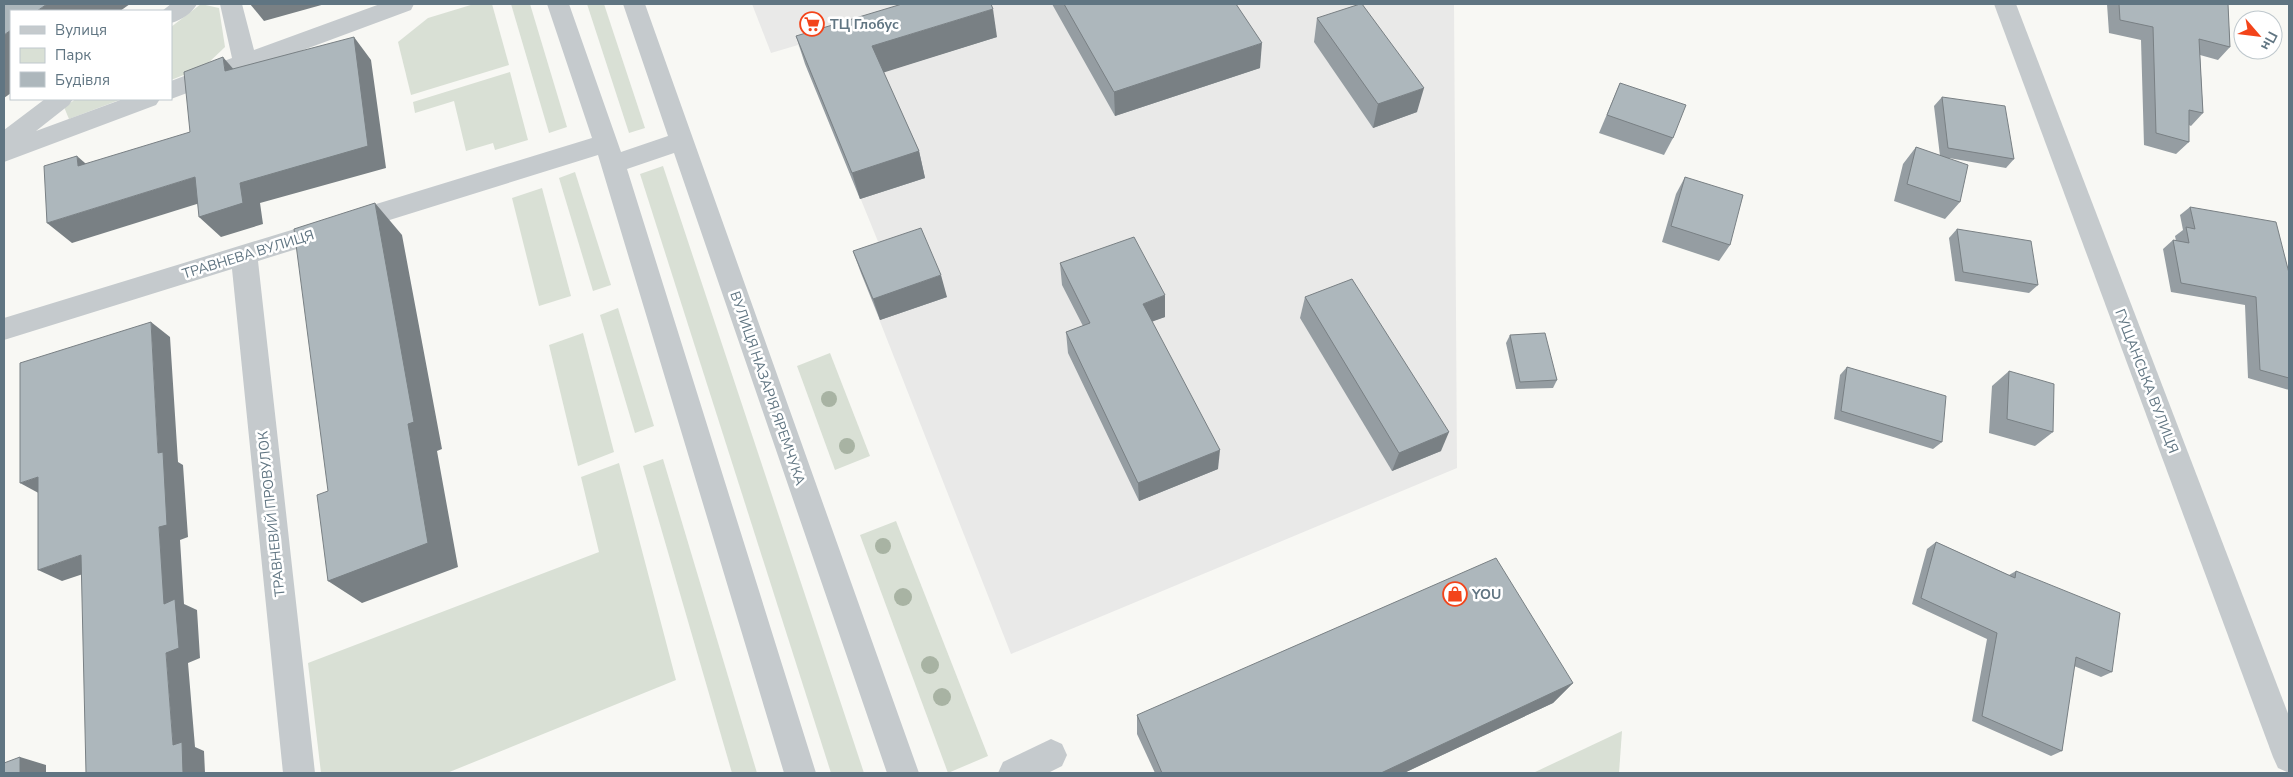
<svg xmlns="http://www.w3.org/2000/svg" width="2293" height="777" font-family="'Nunito Sans',sans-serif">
	<rect width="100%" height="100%" fill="#f8f8f4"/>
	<!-- built -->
	<path fill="#e9e9e8" d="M 752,4 L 1454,4 L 1457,468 L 1011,654 L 853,253 L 879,244 L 798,45 L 771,53 Z"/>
	<!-- green -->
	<g fill="#d9e0d5">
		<path d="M 201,4 L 219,8 L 225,47 L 204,67 L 171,80 L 171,27 Z"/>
		<path d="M 474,4 L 492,4 L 509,65 L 411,95 L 398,42 L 428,18 Z"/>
		<path d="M 511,4 L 530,4 L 567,127 L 549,133 Z"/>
		<path d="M 587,4 L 604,4 L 645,128 L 629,133 Z"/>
		<path d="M 510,72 L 528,140 L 495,150 L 493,143 L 466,151 L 454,101 L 415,113 L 413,102 Z"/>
		<path d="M 76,99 L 122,99 L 69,119 L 64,107 Z"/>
		<path d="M 663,166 L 864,773 L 831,773 L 640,174 Z"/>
		<path d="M 575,172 L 611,285 L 593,291 L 559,178 Z"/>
		<path d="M 542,188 L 571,296 L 539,306 L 512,198 Z"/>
		<path d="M 618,308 L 654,426 L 635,433 L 600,315 Z"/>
		<path d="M 583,333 L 614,452 L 578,466 L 549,345 Z"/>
		<path d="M 830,353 L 870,456 L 835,470 L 797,366 Z"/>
		<path d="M 663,459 L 757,773 L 732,773 L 643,466 Z"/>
		<path d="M 619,463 L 676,680 L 447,773 L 321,773 L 308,663 L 599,552 L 581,477 Z"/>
		<path d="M 896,521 L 988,756 L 948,773 L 860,535 Z"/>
		<path d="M 1622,731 L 1619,773 L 1533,773 Z"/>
	</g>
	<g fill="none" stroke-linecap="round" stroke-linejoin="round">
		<!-- minor -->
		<g fill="#c5cacd" fill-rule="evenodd">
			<path d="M 171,4 L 197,4 C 192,13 182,20 171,23 L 171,11 L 162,11 Z"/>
			<path d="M 220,4 L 242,4 L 254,50 L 380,4 L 414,4 L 411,10 L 179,96 L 171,99 L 171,81 L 232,58 Z"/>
			<path d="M 547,4 L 569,4 L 621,152 L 668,136 L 623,4 L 645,4 L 919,773 L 887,773 L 674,153 L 627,169 L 816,773 L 784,773 L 598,155 L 258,261 L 315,773 L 283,773 L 232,269 L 4,340 L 4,318 L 592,138 Z"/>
			<path d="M 1994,4 L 2016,4 L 2289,716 L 2289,773 L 2278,768 L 2273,757 Z"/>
			<path d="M 45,99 L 73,99 L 69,105 L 36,131 L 123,99 L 160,99 L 156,105 L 4,162 L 4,130 Z"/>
			<path d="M 1051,739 L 1062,744 L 1067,755 L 1062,766 L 1048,773 L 998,773 L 1003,762 Z"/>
		</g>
	</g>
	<!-- trees -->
	<g fill="#a8b3a3">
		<circle cx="829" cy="399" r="8"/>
		<circle cx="847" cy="446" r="8"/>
		<circle cx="883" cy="546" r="8"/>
		<circle cx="903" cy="597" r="9"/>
		<circle cx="930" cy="665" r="9"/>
		<circle cx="942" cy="697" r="9"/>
	</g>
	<!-- wall -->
	<g fill="#959da2">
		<path d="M 1052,4 L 1236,4 L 1260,68 L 1115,116 Z"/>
		<path d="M 2107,4 L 2228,4 L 2230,47 L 2218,60 L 2200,55 L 2203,113 L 2191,126 L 2189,125 L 2189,142 L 2176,154 L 2144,145 L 2141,40 L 2109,33 Z"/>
		<path d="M 1317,18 L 1417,112 L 1373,128 L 1314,42 Z"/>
		<path d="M 796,36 L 997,37 L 883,72 L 919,151 L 925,178 L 860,199 L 805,64 Z"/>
		<path d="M 1620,83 L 1673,138 L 1664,155 L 1599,133 Z"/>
		<path d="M 1942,97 L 2014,159 L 2006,168 L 1949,158 L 1960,202 L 1945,219 L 1894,201 L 1903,164 L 1916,147 L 1940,156 L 1934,106 Z"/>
		<path d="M 1685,177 L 1730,245 L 1719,261 L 1662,242 L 1676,194 Z"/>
		<path d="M 2190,207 L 2289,273 L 2289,390 L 2248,378 L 2245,305 L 2171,292 L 2163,249 L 2173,240 L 2176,241 L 2175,236 L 2183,230 L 2180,215 Z"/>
		<path d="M 1957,229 L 2038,285 L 2029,293 L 1955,281 L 1949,238 Z"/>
		<path d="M 853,251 L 947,297 L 880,320 L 861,273 Z"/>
		<path d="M 1060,263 L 1165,317 L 1152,321 L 1218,469 L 1139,501 L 1068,353 L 1066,332 L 1083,326 L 1062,285 Z"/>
		<path d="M 1305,297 L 1441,451 L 1392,471 L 1300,318 Z"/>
		<path d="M 1510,335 L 1557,380 L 1553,388 L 1516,389 L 1506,343 Z"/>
		<path d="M 1847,367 L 1942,442 L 1933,449 L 1834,419 L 1840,375 Z"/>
		<path d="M 2009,371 L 2053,432 L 2035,446 L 1989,433 L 1992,386 Z"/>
		<path d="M 1936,542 L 2009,575 L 2016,571 L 2112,672 L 2101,677 L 2074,666 L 2062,751 L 2051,756 L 1972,721 L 1987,639 L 1912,604 L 1927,549 Z"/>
		<path d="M 1573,683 L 1553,703 L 1404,773 L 1155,773 L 1137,734 L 1137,715 Z"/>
	</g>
	<!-- shaded-wall -->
	<g fill="#798084">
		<path d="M 47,4 L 130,4 L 120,11 L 37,11 Z"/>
		<path d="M 250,4 L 325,4 L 264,21 Z"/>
		<path d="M 993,9 L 997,37 L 879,74 L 872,46 Z"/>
		<path d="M 11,30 L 11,93 L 4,98 L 4,35 Z"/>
		<path d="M 354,37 L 371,60 L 386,168 L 260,203 L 263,224 L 221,237 L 199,217 L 240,183 Z"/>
		<path d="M 1262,43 L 1260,68 L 1115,116 L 1114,92 Z"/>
		<path d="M 223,57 L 242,79 L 225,71 Z"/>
		<path d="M 1424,88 L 1417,112 L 1373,128 L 1378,104 Z"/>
		<path d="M 919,151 L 925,178 L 860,199 L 852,173 Z"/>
		<path d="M 77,156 L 101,177 L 78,166 Z"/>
		<path d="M 195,177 L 216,198 L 72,243 L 47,223 Z"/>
		<path d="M 375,203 L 402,235 L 442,449 L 437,451 L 458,567 L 362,603 L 328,581 L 408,424 Z"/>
		<path d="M 941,275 L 947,297 L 880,320 L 873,299 Z"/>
		<path d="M 1165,295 L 1165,317 L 1143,325 L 1143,304 Z"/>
		<path d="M 151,322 L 170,337 L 178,462 L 183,465 L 188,537 L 180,540 L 184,604 L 197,610 L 200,658 L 188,663 L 195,747 L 204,751 L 205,773 L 183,773 L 173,745 L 166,653 L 159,527 L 158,453 Z"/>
		<path d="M 1449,432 L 1441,451 L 1392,471 L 1399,453 Z"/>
		<path d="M 1220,450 L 1218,469 L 1139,501 L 1138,483 Z"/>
		<path d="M 38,477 L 44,496 L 20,483 Z"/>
		<path d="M 81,555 L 104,567 L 62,581 L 38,570 Z"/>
		<path d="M 1573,683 L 1553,703 L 1404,773 L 1381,773 Z"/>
		<path d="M 20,757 L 46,765 L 46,773 L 20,773 Z"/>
	</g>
	<!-- building -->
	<g fill="#adb7bc" stroke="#798084">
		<path d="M 4,4 L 47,4 L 37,11 L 11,11 L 11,30 L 4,35 Z"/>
		<path d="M 902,4 L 991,4 L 993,9 L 872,46 L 919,151 L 852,173 L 796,36 Z"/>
		<path d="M 1064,4 L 1236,4 L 1262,43 L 1114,92 Z"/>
		<path d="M 1360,4 L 1362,4 L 1424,88 L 1378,104 L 1317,18 Z"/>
		<path d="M 2119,4 L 2228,4 L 2230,47 L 2199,39 L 2203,113 L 2189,110 L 2189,142 L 2156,133 L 2153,27 L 2120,20 Z"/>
		<path d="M 354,37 L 368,146 L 240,183 L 243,203 L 199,217 L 195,177 L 47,223 L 44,166 L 77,156 L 78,166 L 190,132 L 184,72 L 223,57 L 225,71 Z"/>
		<path d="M 1620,83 L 1686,105 L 1673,138 L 1607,115 Z"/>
		<path d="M 1942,97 L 2005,106 L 2014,159 L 1948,148 Z"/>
		<path d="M 1916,147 L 1968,165 L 1960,202 L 1907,184 Z"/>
		<path d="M 1685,177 L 1743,195 L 1730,245 L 1671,226 Z"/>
		<path d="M 375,203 L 414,422 L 408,424 L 428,543 L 328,581 L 317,495 L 328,491 L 294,229 Z"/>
		<path d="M 2190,207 L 2276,222 L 2289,273 L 2289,378 L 2260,370 L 2256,297 L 2181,283 L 2173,240 L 2189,243 L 2186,227 L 2195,229 Z"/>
		<path d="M 921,228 L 941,275 L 873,299 L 853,251 Z"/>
		<path d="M 1957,229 L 2031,241 L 2038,285 L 1963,272 Z"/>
		<path d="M 1134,237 L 1165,295 L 1143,304 L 1220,450 L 1138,483 L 1066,332 L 1090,323 L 1060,263 Z"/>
		<path d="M 1352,279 L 1449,432 L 1399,453 L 1305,297 Z"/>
		<path d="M 151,322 L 158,453 L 163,452 L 167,525 L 159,527 L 164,604 L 175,599 L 179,648 L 166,653 L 173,745 L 182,742 L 183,773 L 86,773 L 81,555 L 38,570 L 38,477 L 20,483 L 20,363 Z"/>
		<path d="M 1545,333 L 1557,380 L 1520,382 L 1510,335 Z"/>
		<path d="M 1847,367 L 1946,396 L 1942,442 L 1841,411 Z"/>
		<path d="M 2009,371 L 2054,384 L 2053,432 L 2007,419 Z"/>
		<path d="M 1936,542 L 2015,578 L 2016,571 L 2120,613 L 2112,672 L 2076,657 L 2062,751 L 1982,716 L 1997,633 L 1921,598 Z"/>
		<path d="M 1496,558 L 1573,683 L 1381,773 L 1162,773 L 1137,715 Z"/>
		<path d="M 20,757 L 20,773 L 4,773 L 4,763 Z"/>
	</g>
	<!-- icons -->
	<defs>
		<g id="supermarket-ring" transform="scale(1.25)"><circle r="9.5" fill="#fff" stroke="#f3441a" stroke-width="1.5"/><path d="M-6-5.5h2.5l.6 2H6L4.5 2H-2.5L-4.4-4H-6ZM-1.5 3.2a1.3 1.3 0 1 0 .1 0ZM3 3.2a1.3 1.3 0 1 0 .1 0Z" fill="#f3441a"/></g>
		<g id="shop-ring" transform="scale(1.25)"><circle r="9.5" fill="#fff" stroke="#f3441a" stroke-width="1.5"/><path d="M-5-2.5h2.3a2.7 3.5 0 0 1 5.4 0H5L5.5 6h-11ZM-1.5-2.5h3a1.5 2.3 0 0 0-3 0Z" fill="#f3441a"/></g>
	</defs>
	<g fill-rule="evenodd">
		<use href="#supermarket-ring" x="812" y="24"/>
		<use href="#shop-ring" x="1455" y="594"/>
	</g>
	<g text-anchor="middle" stroke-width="5" stroke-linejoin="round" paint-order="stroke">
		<!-- poi labels -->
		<g font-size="14" font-weight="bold" fill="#607582" stroke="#fff" text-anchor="start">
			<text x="830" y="29">ТЦ Глобус</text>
			<text x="1472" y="599">YOU</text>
		</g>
		<!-- street labels -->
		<g font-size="14" fill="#607582" stroke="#fff">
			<text transform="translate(248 254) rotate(-17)" y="5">ТРАВНЕВА ВУЛИЦЯ</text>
			<text transform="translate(2147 381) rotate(69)" y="5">ГУЩАНСЬКА ВУЛИЦЯ</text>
			<text transform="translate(768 388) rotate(71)" y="5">ВУЛИЦЯ НАЗАРІЯ ЯРЕМЧУКА</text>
			<text transform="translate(271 514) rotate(-96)" y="5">ТРАВНЕВИЙ ПРОВУЛОК</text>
		</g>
	</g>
	<!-- border -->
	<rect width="2293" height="777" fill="none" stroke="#607582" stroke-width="10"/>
	<!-- legend -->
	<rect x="10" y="10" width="162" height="90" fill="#ffffff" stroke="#bfc8cd"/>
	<rect x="20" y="26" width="25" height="8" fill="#c5cacd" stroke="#bfc8cd"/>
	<text x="55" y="35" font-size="15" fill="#607582">Вулиця</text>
	<rect x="20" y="48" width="25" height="15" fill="#d9e0d5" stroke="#bfc8cd"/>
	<text x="55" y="60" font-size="15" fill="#607582">Парк</text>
	<rect x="20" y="72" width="25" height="15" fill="#adb7bc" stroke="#bfc8cd"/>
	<text x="55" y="85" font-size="15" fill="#607582">Будівля</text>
	<!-- north arrow -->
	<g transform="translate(2258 35) rotate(118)"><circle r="24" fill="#ffffff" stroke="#bfc8cd"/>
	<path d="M0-4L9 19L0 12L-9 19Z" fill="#f3441a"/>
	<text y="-8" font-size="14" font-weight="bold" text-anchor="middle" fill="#607582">Пн</text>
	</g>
</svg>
